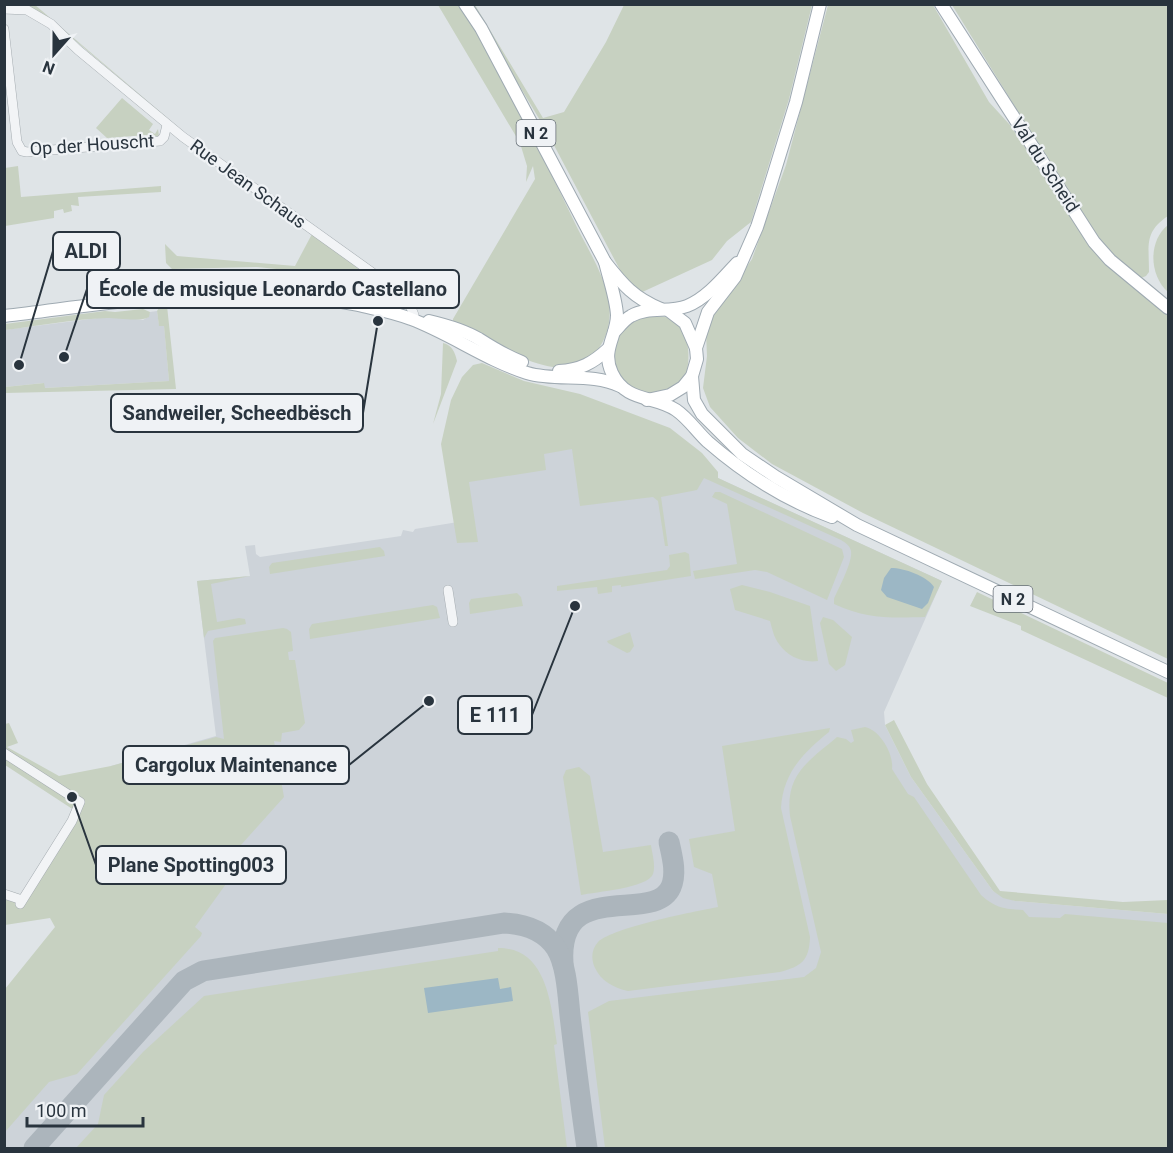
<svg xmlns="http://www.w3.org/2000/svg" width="1173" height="1153" font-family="Roboto,sans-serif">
	<rect width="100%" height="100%" fill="#dfe4e7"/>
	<!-- built -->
	<g fill="#cdd3d9">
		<path d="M 157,311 L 159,325 L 164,325 L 169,381 L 44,388 L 43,383 L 5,387 L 4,330 L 98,318 L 129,318 L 143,320 L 148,317 L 150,312 Z"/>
		<path d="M 456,416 L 718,472 L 718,478 L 942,581 L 884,712 L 885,725 L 911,777 L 993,891 L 1015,901 L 1168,914 L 1168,1148 L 5,1148 L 5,994 L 63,924 L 111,766 L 216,736 L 197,581 L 250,576 L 245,546 L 255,545 L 256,554 L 260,557 L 401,536 L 403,530 L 413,532 L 415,529 L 458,522 Z"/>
	</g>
	<!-- green -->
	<g fill="#c7d1c1">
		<path d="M 13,5 L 35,5 L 205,150 L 52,21 L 29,8 Z"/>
		<path d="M 438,5 L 460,5 C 503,72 538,147 573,219 C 585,245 605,274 609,303 C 614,338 592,372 553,367 C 526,364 479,337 453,324 L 453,319 L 535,179 L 533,166 L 526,182 L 527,166 L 520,143 Z"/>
		<path d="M 471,5 L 475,5 L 543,118 L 564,112 L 606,42 L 624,5 L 812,5 L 789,99 L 751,222 L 727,241 L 712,260 L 638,294 L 629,287 L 547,132 Z"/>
		<path d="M 828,5 L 933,5 L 989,102 L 1010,125 L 1104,262 L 1168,314 L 1168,659 L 863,513 L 772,464 L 738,438 L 710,407 L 703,388 L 707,356 L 706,332 L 709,322 L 752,259 L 786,165 Z"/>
		<path d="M 952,5 L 1168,5 L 1168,216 C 1144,232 1149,245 1149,272 L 1146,276 L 1139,279 L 1112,257 L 1095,236 Z"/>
		<path d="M 122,98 L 153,124 L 149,130 L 155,134 L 158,129 L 159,136 L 151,138 L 147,135 L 107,138 L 96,128 Z"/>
		<path d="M 18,166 L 21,197 L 161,186 L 161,192 L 78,197 L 79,206 L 71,205 L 72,211 L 64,213 L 63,209 L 54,211 L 54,218 L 5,226 L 5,168 Z"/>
		<path d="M 1168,225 L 1168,292 C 1149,275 1148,241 1168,225 Z"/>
		<path d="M 312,234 L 373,277 L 406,306 L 402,312 L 378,296 L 296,271 L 257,267 L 172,269 L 166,263 L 165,244 L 177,256 L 295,266 Z"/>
		<path d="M 167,306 L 176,389 L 5,393 L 5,387 L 44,383 L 45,388 L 169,381 L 164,326 L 159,326 L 157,311 L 159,308 Z"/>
		<path d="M 143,309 L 150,312 L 149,317 C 141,322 118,318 107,318 C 73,319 38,326 5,330 L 5,324 L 105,311 L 115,312 Z"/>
		<path d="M 647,317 C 654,317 664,315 671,319 C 691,330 691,360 685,379 C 678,384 669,392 661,394 C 615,404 591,330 647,317 Z"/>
		<path d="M 443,343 C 452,345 455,352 457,361 L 433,424 L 441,394 Z"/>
		<path d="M 482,363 L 524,381 L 580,394 L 670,428 L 702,453 L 718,472 L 718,478 L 942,581 L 925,617 C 890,618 866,619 834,604 L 834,599 C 838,589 853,562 851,551 C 850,546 846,543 841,540 L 704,478 L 697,490 L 661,497 L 668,546 L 665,546 L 658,501 L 653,497 L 580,506 L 572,449 L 544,454 L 546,470 L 469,482 L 478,542 L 457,543 L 441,444 L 451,400 L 462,377 L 473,365 Z"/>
		<path d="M 715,492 L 720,492 L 842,549 L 844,557 L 827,600 L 767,572 L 755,570 L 695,579 L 693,571 L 737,564 L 727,504 L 712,497 Z"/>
		<path d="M 380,547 L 384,551 L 385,556 L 270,574 L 269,567 L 272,563 Z"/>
		<path d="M 685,552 L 689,554 L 691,576 L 621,587 L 621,585 L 612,586 L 612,592 L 598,594 L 597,587 L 557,591 L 557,586 L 667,570 L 670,566 L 669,555 Z"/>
		<path d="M 250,576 L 211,584 L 217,622 L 239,618 L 245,619 L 246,624 L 208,631 L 204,638 L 197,581 Z"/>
		<path d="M 742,585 L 770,592 L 810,606 L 818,661 C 803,663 788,657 779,644 C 774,638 772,628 770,621 L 735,610 L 730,589 Z"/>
		<path d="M 977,592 L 1168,683 L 1168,698 L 1021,630 L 1021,626 L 970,606 Z"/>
		<path d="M 517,593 L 521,597 L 523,606 L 470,614 L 469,603 L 471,599 Z"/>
		<path d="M 433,605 L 437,607 L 440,618 L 310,639 L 309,629 L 312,624 Z"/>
		<path d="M 823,617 L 833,620 L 852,637 L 845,665 L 836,671 L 829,664 L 820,623 Z"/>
		<path d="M 283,628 L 287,629 L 291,632 L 293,651 L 288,652 L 289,660 L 295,660 L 305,723 L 299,730 L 282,733 L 281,742 L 274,741 L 284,797 L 223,865 L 226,884 L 195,927 L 202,933 L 201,936 L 77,1074 L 49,1082 L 5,1132 L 5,989 L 55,927 L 50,918 L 5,925 L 5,897 L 29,895 L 80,814 L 5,765 L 5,724 L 9,723 L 18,743 L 7,747 L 59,776 L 111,766 L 216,737 L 224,739 L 213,641 L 215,638 Z"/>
		<path d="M 630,632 L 634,646 L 630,652 L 627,653 L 608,643 L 607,641 Z"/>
		<path d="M 894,720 L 927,784 L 1000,891 L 1123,902 L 1168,900 L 1168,914 L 1015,901 L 1003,898 L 993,891 L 911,777 L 885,725 Z"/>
		<path d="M 865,727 C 880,730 894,754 892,769 L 908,794 L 914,797 L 981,895 C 995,908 1005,909 1023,910 L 1029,917 L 1060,918 L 1065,914 L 1168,923 L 1168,1148 L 605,1148 L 588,1012 L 609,1001 L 804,977 L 816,968 L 821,952 L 790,816 C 785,774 809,761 837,737 L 846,739 L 851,743 L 854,741 L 851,730 Z"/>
		<path d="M 830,728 L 829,732 C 803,753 783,773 781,808 L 810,937 C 809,961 802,966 780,972 L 628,991 C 614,988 601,981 595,968 C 591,959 591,950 598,942 C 614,927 693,912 718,907 L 712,874 L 694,867 L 689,839 L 735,831 L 722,746 Z"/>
		<path d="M 579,767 L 590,776 L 603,852 L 651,845 C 652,853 656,866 653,874 C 648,888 595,892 581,895 L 563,777 L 566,770 Z"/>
		<path d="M 498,948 C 548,948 551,1006 557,1044 L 554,1045 L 567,1148 L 76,1148 L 98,1124 L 104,1095 L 143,1052 L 204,996 L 498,951 Z"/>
	</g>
	<!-- water -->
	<g fill="#9cb7c5">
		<path d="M 891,568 C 904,568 927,576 934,587 L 928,603 L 922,609 L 887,597 L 881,590 L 884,578 Z"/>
		<path d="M 498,978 L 500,989 L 511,987 L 513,1001 L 428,1013 L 424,988 Z"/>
	</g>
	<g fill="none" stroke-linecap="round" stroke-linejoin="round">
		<!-- taxiway -->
		<g stroke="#acb5bc" stroke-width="21">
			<path d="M 563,964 C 557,875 654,926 671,887 C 677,873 672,856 669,842"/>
			<path d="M 34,1148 L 184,981 L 203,971 L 504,923 C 524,924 544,930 556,948 C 568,967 568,1002 571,1024 C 576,1066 581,1107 587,1148"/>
		</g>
		<!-- minor casing -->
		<g stroke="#a5acb1" stroke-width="10">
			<g id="minor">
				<path d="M 4,9 L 27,10 L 51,24 L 78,50 L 183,137 L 391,286 L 410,305 L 414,315 L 411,319"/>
				<path d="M 4,29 L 17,142 L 22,151 L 27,152 L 160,141 L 164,137 L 167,125"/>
				<path d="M 448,590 L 453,622"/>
				<path d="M 4,753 L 80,802 L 72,821 L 20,904"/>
				<path d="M 4,894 L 22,900"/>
			</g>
		</g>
		<!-- major casing -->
		<g stroke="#9faab2" stroke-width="14">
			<g id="major">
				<path d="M 465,4 L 481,28 L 605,262 C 623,285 634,298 661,309"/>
				<path d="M 941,4 L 1094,242 L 1110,260 L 1168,308"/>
				<path d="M 605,262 C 609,279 616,298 617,315 C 617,336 601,350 612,373 C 626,403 654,395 676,410 C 689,419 697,432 708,442 C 746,475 785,500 832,517"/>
				<path d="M 668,310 L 685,323 L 696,348"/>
				<path d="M 4,316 C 123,302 239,280 358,305 C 375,309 394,312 411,319 C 451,334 486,360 527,373 C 557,382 591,372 620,386"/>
				<path d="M 429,321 C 446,325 464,330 479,339 C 493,348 506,356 522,362"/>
				<path d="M 614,332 C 619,327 625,319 631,316 C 648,306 669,313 687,306 C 707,298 723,278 737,263"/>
				<path d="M 559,371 C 580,370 593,363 608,349"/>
				<path d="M 692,376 L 694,400 L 702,414 L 742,454 L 776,477 L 857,525 L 1168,672"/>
				<path d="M 647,400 L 670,395 L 683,387 L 692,376 L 697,359 L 696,348 L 708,312 L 735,277 L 757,227 L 767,196 L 796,102 L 820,4"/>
			</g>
		</g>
		<!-- minor -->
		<use href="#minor" stroke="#f2f4f6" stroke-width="9"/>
		<!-- major -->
		<use href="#major" stroke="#fff" stroke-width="12"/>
	</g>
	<g text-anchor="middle" stroke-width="4.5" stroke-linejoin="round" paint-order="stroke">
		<!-- shield labels -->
		<g fill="#eff2f5" stroke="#646d75" stroke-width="1.5">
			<rect x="516.5" y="120" width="39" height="26" rx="4.5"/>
			<rect x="993.5" y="586" width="39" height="26" rx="4.5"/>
		</g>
		<g font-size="16" font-weight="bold" fill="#29343e">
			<text x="536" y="139">N 2</text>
			<text x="1013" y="605">N 2</text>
		</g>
		<!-- street labels -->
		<g font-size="18" fill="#29343e" stroke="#eff2f5">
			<text transform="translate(92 145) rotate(-4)" y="6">Op der Houscht</text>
			<text transform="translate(1045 165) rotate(57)" y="6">Val du Scheid</text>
			<text transform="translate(248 184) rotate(36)" y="6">Rue Jean Schaus</text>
		</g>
	</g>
	<!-- callouts -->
	<path fill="none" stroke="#29343e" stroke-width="2" d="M19 365L53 251M64 357L87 289M378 321L363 413M575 606L532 715M429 701L349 765M72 797L96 865"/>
	<g fill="#29343e" stroke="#eff2f5" stroke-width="2">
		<circle cx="19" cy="365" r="6"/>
		<circle cx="64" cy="357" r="6"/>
		<circle cx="378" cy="321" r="6"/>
		<circle cx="575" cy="606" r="6"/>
		<circle cx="429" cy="701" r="6"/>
		<circle cx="72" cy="797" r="6"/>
	</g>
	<g fill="#eff2f5" stroke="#29343e" stroke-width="2">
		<rect x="53" y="232" width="67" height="38" rx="6"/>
		<rect x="87" y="270" width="372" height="38" rx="6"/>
		<rect x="111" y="394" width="252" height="38" rx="6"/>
		<rect x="458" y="696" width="74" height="38" rx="6"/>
		<rect x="123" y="746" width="226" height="38" rx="6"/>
		<rect x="96" y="846" width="190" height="38" rx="6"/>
	</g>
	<g font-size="20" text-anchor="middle" font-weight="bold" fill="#29343e">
		<text x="86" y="258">ALDI</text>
		<text x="273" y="296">École de musique Leonardo Castellano</text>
		<text x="237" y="420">Sandweiler, Scheedbësch</text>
		<text x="495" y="722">E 111</text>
		<text x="236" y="772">Cargolux Maintenance</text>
		<text x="191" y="872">Plane Spotting003</text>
	</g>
	<!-- border -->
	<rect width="1173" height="1153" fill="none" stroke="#29343e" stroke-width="12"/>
	<!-- north arrow -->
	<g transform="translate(54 54) rotate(201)" stroke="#eff2f5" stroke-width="4.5" paint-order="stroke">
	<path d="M0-4.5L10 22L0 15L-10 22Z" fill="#29343e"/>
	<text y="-9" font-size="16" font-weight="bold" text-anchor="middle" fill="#29343e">N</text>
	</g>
	<!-- scale -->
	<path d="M27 1117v9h116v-9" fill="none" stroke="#29343e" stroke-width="3"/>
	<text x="36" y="1117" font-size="18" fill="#29343e" stroke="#eff2f5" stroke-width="4.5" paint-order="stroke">100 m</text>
</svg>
